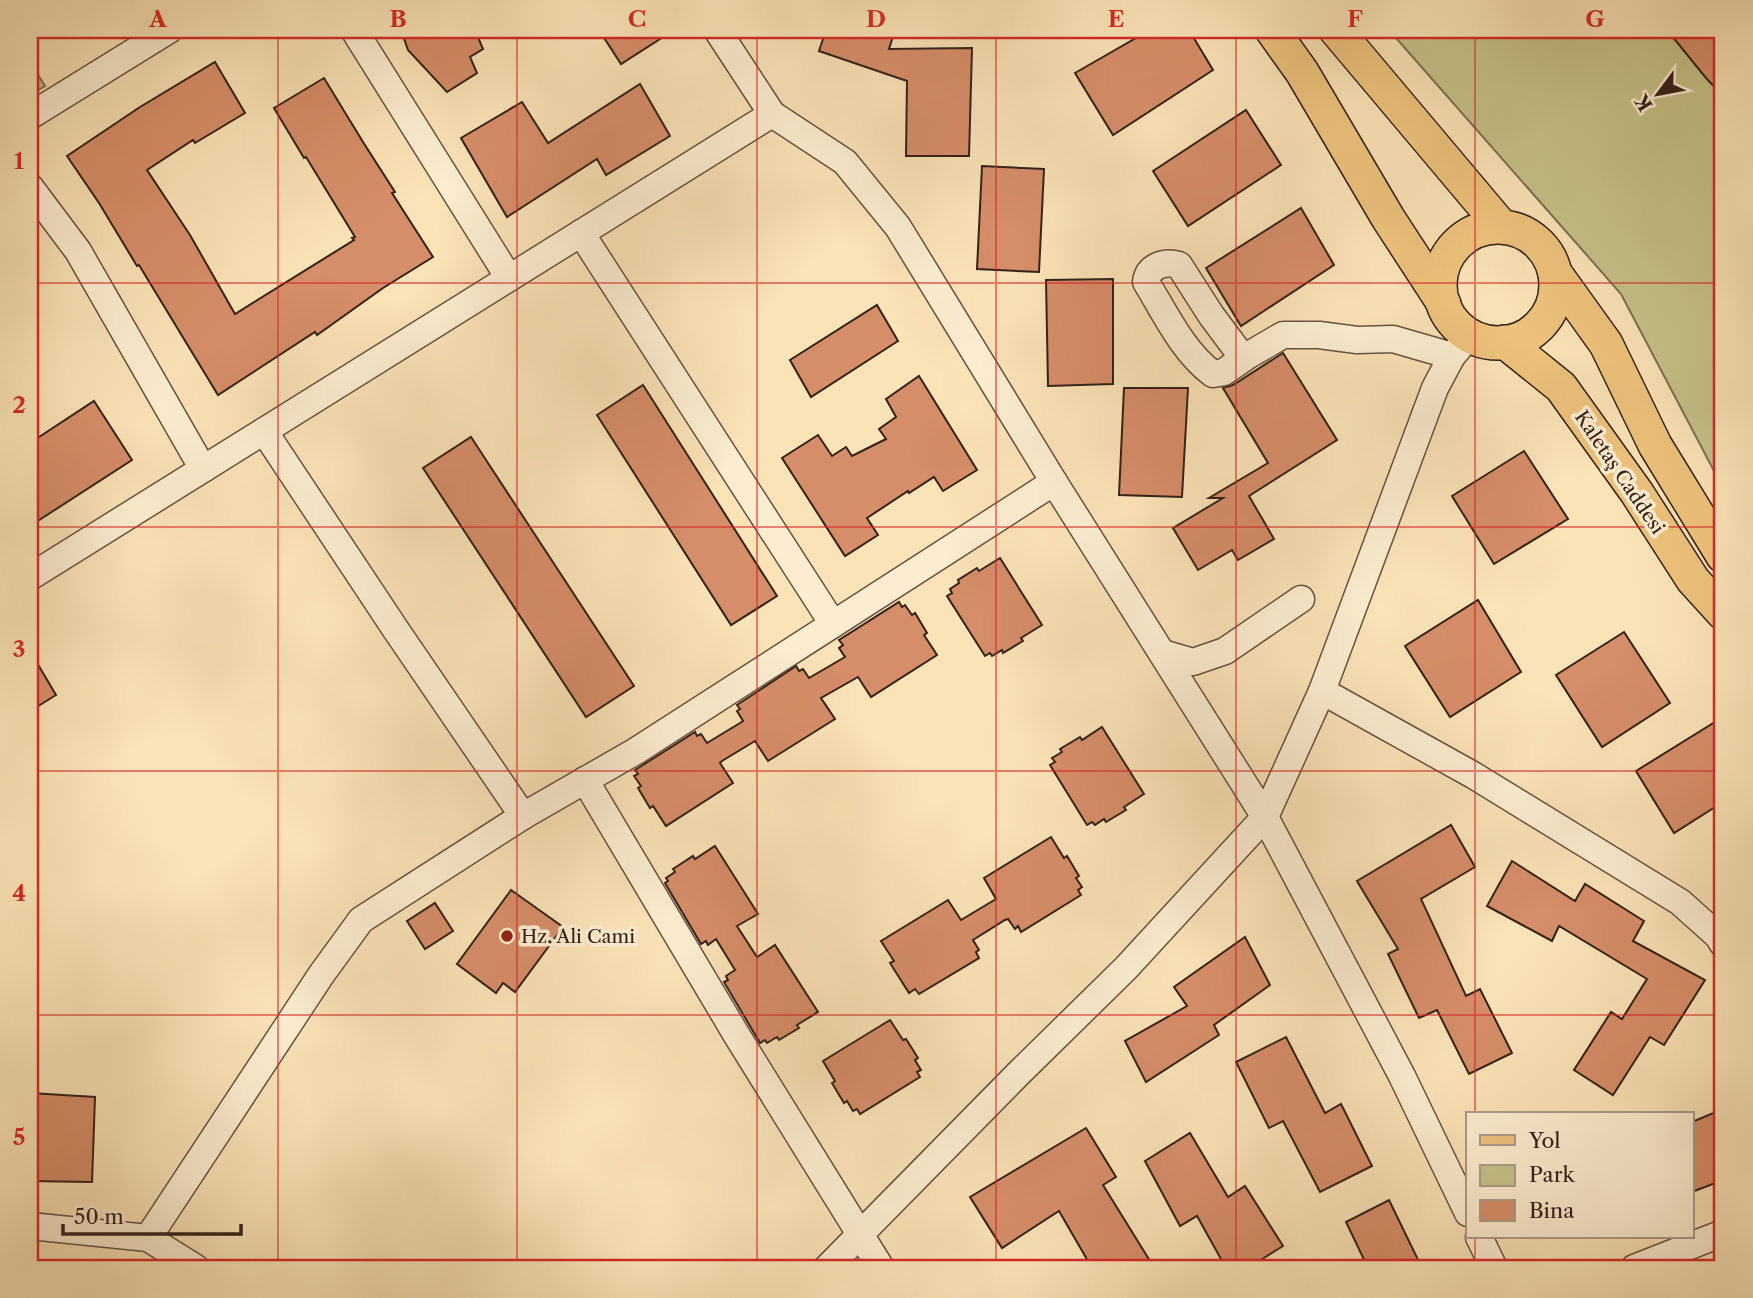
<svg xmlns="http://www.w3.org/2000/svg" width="1753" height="1298" font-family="'Libre Caslon Text',serif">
	<rect width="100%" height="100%" fill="#fae3b7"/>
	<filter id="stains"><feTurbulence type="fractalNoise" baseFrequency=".00286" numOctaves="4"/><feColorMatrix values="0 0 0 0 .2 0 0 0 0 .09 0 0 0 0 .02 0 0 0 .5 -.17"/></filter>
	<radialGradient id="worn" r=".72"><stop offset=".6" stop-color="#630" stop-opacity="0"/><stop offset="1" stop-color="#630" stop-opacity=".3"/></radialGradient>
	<!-- green -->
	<g fill="#c6c189" stroke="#7c7152" stroke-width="2">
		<path d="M 1389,30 L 1723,30 L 1723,488 L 1621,294 Z"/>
		<path d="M 30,62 L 45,86 L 30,95 Z"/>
	</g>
	<!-- building -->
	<g fill="#d68d69" stroke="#33211a" stroke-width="2">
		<path d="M 401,30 L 475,30 L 483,49 L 470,57 L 477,73 L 447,92 L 408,50 Z"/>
		<path d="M 599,30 L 674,30 L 621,64 Z"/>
		<path d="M 826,30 L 895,30 L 889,49 L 972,48 L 969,156 L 906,156 L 907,81 L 819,51 Z"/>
		<path d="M 1150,30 L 1189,30 L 1213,70 L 1113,135 L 1075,73 Z"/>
		<path d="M 1667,30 L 1723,30 L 1723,96 L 1706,78 Z"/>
		<path d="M 215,62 L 245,113 L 195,143 L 193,140 L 147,170 L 190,235 L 235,314 L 354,240 L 352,238 L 355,237 L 306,157 L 304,158 L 274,108 L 324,78 L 363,142 L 395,192 L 392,193 L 433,257 L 383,288 L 317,335 L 315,332 L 218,395 L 139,265 L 137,266 L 99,203 L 67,156 L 140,107 Z"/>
		<path d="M 640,84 L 670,136 L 606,175 L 597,159 L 507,217 L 461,138 L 522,102 L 548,143 Z"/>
		<path d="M 1246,110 L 1281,165 L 1188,226 L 1153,171 Z"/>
		<path d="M 982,166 L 1044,169 L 1039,272 L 977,269 Z"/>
		<path d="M 1301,208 L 1334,265 L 1241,326 L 1206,268 Z"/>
		<path d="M 1113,279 L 1113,384 L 1048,386 L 1046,280 Z"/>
		<path d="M 877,305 L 898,341 L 811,397 L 790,360 Z"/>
		<path d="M 1283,353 L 1337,440 L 1249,496 L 1274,539 L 1238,560 L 1232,550 L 1198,570 L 1173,528 L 1223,498 L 1209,498 L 1268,463 L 1223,388 L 1233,385 Z"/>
		<path d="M 919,376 L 977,470 L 943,491 L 934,477 L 909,493 L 908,491 L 867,518 L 878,535 L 845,556 L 782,458 L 818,435 L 832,456 L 846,447 L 852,456 L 886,439 L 879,429 L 896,417 L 886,399 Z"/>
		<path d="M 643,385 L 777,596 L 731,625 L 597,415 Z"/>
		<path d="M 1124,388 L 1188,388 L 1182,497 L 1119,495 Z"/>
		<path d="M 94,401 L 132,460 L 30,526 L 30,443 Z"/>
		<path d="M 471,437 L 634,686 L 586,717 L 423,468 Z"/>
		<path d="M 1524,451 L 1568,519 L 1494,564 L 1452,496 Z"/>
		<path d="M 1000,558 L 1042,625 L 1021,638 L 1023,641 L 1003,653 L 1002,650 L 992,656 L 990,653 L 985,656 L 947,596 L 952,593 L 950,589 L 959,583 L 958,580 L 977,568 L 979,571 Z"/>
		<path d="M 1478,600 L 1521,672 L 1450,717 L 1405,646 Z"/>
		<path d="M 899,602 L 902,607 L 905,605 L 912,615 L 915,613 L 927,633 L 924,635 L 937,655 L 871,697 L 858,677 L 821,698 L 835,719 L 768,761 L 755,741 L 722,761 L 720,763 L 733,783 L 666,826 L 653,806 L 650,808 L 638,788 L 641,786 L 634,776 L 638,774 L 635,770 L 695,732 L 697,736 L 701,734 L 707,743 L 740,723 L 743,721 L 737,711 L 740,709 L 737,705 L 796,666 L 799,671 L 803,669 L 809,678 L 845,657 L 839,648 L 843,645 L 839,640 Z"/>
		<path d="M 1624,632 L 1670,703 L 1602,747 L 1556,675 Z"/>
		<path d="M 30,651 L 56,695 L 30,711 Z"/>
		<path d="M 1723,717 L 1723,802 L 1674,833 L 1636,771 Z"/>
		<path d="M 1102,727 L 1144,794 L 1124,807 L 1126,810 L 1106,822 L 1104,819 L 1095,825 L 1092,822 L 1087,825 L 1050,765 L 1055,762 L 1052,758 L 1062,752 L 1060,749 L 1080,737 L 1082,740 Z"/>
		<path d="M 1451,825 L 1475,867 L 1421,899 L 1466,996 L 1480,989 L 1512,1053 L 1469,1074 L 1437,1010 L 1419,1018 L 1388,954 L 1398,949 L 1357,881 Z"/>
		<path d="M 1051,837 L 1064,858 L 1067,856 L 1079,876 L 1076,878 L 1082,887 L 1078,890 L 1081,895 L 1021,932 L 1018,926 L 1015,929 L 1008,919 L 1005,920 L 973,940 L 979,950 L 976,952 L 979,958 L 919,994 L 915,989 L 909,993 L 890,963 L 894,961 L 881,941 L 948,900 L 961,920 L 996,899 L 984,878 Z"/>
		<path d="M 715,846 L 758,914 L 737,926 L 757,957 L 775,945 L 818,1012 L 797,1025 L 799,1028 L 779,1040 L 777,1037 L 767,1043 L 765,1040 L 760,1043 L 724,982 L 728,980 L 726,976 L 735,970 L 716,939 L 708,945 L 706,941 L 701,944 L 665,883 L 668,881 L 666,878 L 675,872 L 673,869 L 693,856 L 695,859 Z"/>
		<path d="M 1512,861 L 1575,901 L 1585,884 L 1644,921 L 1633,941 L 1705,980 L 1664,1045 L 1650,1037 L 1613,1095 L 1574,1070 L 1611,1012 L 1622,1019 L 1647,979 L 1559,926 L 1552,941 L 1487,906 Z"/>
		<path d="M 511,890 L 563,927 L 515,992 L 503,983 L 496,993 L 457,964 Z"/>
		<path d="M 435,903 L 453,931 L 425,949 L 407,921 Z"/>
		<path d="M 1245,937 L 1270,985 L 1214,1025 L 1219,1035 L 1146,1082 L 1125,1041 L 1187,1006 L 1174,987 Z"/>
		<path d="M 890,1020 L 903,1040 L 906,1039 L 918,1058 L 915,1060 L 921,1070 L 917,1072 L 920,1077 L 860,1114 L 857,1109 L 853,1111 L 847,1101 L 844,1103 L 832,1083 L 835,1081 L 823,1061 Z"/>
		<path d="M 1286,1037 L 1325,1113 L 1341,1104 L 1372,1166 L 1320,1192 L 1283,1121 L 1269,1128 L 1236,1062 Z"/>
		<path d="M 30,1093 L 95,1097 L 92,1182 L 30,1181 Z"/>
		<path d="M 1723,1109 L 1723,1180 L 1692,1192 L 1692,1122 Z"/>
		<path d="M 1086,1128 L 1116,1177 L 1103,1185 L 1150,1261 L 1139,1268 L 1092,1268 L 1059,1211 L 1002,1248 L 970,1197 Z"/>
		<path d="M 1190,1133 L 1228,1197 L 1245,1186 L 1283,1246 L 1248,1268 L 1226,1268 L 1197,1216 L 1180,1226 L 1145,1161 Z"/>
		<path d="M 1389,1200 L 1422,1268 L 1368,1268 L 1346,1222 Z"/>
	</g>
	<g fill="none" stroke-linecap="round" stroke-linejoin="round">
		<!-- minor casing -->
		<g stroke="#655241" stroke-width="29">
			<g id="minor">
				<path d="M 354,30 L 509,278"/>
				<path d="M 717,30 L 772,114 L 845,162 L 898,227 L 1054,482 L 1265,817 L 1402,1076 L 1468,1213"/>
				<path d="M 30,116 L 169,30"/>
				<path d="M 30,187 L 78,251 L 203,469"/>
				<path d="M 581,233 L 833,624"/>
				<path d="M 1243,358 L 1211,315 L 1179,265 C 1164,261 1148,266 1146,282 C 1165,313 1183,352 1213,374 L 1224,372 L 1247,356 L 1283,335 L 1319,335 L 1357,340 L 1393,339 L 1452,356"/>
				<path d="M 264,431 L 396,630 L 523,816"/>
				<path d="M 30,577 L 772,114"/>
				<path d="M 1162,653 L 1193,662 L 1225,651 L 1301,599"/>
				<path d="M 1322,691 L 1473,775 L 1680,902 L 1718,936 L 1723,944"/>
				<path d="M 585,780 L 736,1034 L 881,1268"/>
				<path d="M 30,1226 L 148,1238 L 321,975 L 361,920 L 523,816 L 636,751 L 1054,482"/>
				<path d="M 1479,1237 L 1494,1268"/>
				<path d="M 148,1238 L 196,1268"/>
				<path d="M 827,1268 L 1019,1073 L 1126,968 L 1265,817 L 1322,691 L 1435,388 L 1452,356 L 1470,335"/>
				<path d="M 1634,1268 L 1723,1233"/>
			</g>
		</g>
		<!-- major casing -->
		<g stroke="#33211a" stroke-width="36">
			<g id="major">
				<path d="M 1272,30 L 1302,72 L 1388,218 L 1444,304"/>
				<path d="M 1336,30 L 1501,226"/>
				<circle cx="1498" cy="285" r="58"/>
				<path d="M 1555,273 L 1606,344 L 1655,445 L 1723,556"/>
				<path d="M 1505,342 L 1561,387 L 1637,493 L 1693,580 L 1723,613"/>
			</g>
		</g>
		<!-- minor -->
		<use href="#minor" stroke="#fcedd0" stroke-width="26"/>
		<!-- major -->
		<use href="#major" stroke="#edc27c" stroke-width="33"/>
	</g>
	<!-- grid -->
	<path fill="none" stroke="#d62828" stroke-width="2" stroke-opacity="0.55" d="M 278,30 L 278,1268M 517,30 L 517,1268M 757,30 L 757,1268M 996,30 L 996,1268M 1236,30 L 1236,1268M 1475,30 L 1475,1114M 30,283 L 1723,283M 30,527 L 1723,527M 30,771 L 1723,771M 30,1015 L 1723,1015M 1475,1237 L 1475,1268"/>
	<!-- markers -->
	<circle fill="#8f2418" stroke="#fcedd0" stroke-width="2.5" cx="507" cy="936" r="7"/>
	<g text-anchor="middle" stroke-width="7" stroke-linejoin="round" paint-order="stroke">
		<!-- street labels -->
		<g font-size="19" fill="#33211a" stroke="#fcedd0">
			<text transform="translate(1620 472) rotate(56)" y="7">Kaletaş Caddesi</text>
		</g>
		<!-- poi labels -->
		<g font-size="19" fill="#33211a" stroke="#fcedd0" text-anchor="start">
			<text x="521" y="943">Hz. Ali Cami</text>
		</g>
	</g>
	<!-- margin -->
	<rect width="1753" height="1298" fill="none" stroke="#fae3b7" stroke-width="77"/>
	<!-- legend -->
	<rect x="1466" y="1112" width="228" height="126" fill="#fcedd0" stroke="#ac9b87" stroke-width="2"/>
	<rect x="1480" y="1135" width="35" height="10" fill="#edc27c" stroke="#ac9b87" stroke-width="2"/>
	<text x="1529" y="1148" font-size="21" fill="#33211a">Yol</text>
	<rect x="1480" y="1165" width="35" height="21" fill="#c6c189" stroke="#ac9b87" stroke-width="2"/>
	<text x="1529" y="1182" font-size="21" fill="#33211a">Park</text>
	<rect x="1480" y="1200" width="35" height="21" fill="#d68d69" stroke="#ac9b87" stroke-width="2"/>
	<text x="1529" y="1218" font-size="21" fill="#33211a">Bina</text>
	<!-- north arrow -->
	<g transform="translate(1658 94) rotate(238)" stroke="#fcedd0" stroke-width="5" paint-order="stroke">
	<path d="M0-5L12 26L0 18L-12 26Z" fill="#33211a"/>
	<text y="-10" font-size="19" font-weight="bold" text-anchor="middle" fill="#33211a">K</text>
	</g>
	<!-- scale -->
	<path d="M63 1224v10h178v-10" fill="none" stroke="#33211a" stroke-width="3.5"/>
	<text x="74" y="1224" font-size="21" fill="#33211a" stroke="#fcedd0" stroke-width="5" paint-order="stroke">50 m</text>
	<rect x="38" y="38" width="1676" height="1222" fill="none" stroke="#d62828" stroke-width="2.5"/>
	<g font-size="23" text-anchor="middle" font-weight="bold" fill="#d62828">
		<text x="158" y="27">A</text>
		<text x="398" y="27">B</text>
		<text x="637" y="27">C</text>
		<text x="876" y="27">D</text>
		<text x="1116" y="27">E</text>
		<text x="1355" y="27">F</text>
		<text x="1595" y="27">G</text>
		<text x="19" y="169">1</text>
		<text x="19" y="413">2</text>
		<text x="19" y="657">3</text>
		<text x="19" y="901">4</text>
		<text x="19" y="1145">5</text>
	</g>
	<rect width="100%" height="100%" filter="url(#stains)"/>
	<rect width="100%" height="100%" fill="url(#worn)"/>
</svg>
